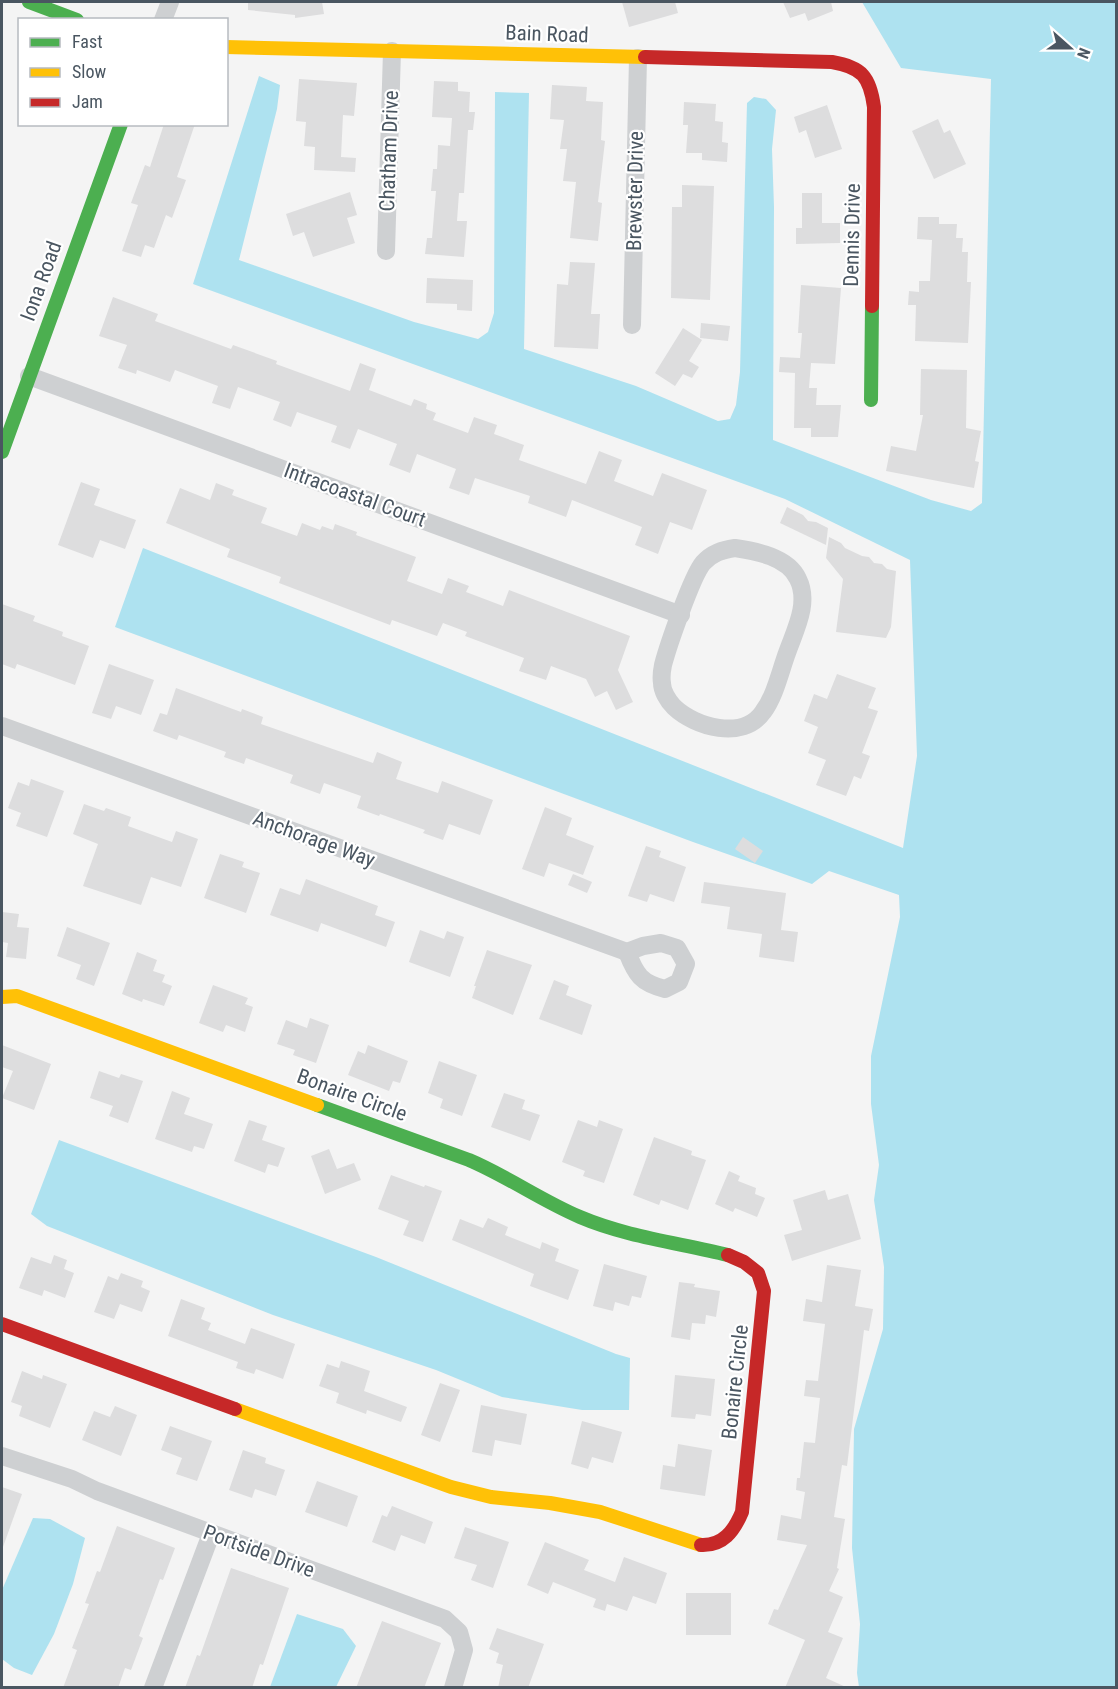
<svg xmlns="http://www.w3.org/2000/svg" width="1118" height="1689" font-family="'Roboto Condensed',sans-serif">
	<rect width="100%" height="100%" fill="#f4f4f4"/>
	<!-- water -->
	<g fill="#aee2f0">
		<path d="M 862,2 L 1116,2 L 1116,1687 L 859,1687 L 857,1673 L 860,1624 L 852,1548 L 854,1429 L 883,1329 L 884,1267 L 874,1200 L 879,1165 L 871,1104 L 871,1056 L 900,917 L 899,895 L 829,871 L 812,884 L 693,842 L 115,627 L 143,548 L 903,848 L 917,756 L 910,560 L 785,499 L 193,284 L 259,76 L 280,85 L 277,109 L 239,260 L 414,322 L 478,339 L 488,332 L 494,313 L 495,92 L 529,93 L 524,349 L 636,386 L 718,421 L 730,419 L 736,405 L 740,372 L 747,103 L 754,97 L 766,99 L 776,110 L 772,149 L 774,207 L 773,440 L 931,500 L 971,511 L 982,503 L 991,79 L 901,68 Z"/>
		<path d="M 59,1140 L 376,1257 L 616,1354 L 630,1358 L 629,1410 L 582,1410 L 502,1397 L 436,1370 L 273,1315 L 47,1226 L 31,1214 Z"/>
		<path d="M 33,1518 L 50,1519 L 85,1538 L 73,1584 L 54,1634 L 32,1675 L 14,1668 L 2,1659 L 2,1590 Z"/>
		<path d="M 297,1614 L 343,1629 L 356,1646 L 336,1687 L 270,1687 Z"/>
	</g>
	<!-- building -->
	<g fill="#ddddde">
		<path d="M 248,2 L 322,2 L 324,14 L 295,18 L 295,15 L 248,10 Z"/>
		<path d="M 622,2 L 675,2 L 678,13 L 629,27 Z"/>
		<path d="M 783,2 L 831,2 L 833,11 L 808,21 L 805,13 L 790,18 Z"/>
		<path d="M 299,79 L 357,83 L 354,116 L 343,115 L 341,157 L 356,158 L 355,172 L 314,170 L 315,147 L 304,146 L 306,122 L 296,121 Z"/>
		<path d="M 434,81 L 458,82 L 458,91 L 470,92 L 469,112 L 475,112 L 473,130 L 468,130 L 464,193 L 459,193 L 457,221 L 467,221 L 464,257 L 425,254 L 427,238 L 432,238 L 436,191 L 431,191 L 433,169 L 437,169 L 438,145 L 450,146 L 452,118 L 432,117 Z"/>
		<path d="M 552,85 L 587,87 L 586,101 L 603,102 L 601,140 L 605,141 L 598,202 L 602,203 L 598,241 L 570,238 L 576,182 L 563,181 L 567,149 L 560,149 L 564,120 L 550,119 Z"/>
		<path d="M 684,102 L 716,104 L 715,121 L 723,122 L 722,142 L 728,143 L 727,162 L 702,160 L 702,153 L 686,153 L 688,125 L 683,125 Z"/>
		<path d="M 827,105 L 842,149 L 815,158 L 806,130 L 799,133 L 794,117 Z"/>
		<path d="M 938,119 L 944,133 L 950,130 L 966,164 L 934,179 L 912,131 Z"/>
		<path d="M 164,124 L 195,124 L 177,177 L 186,180 L 172,218 L 166,215 L 154,248 L 145,245 L 141,257 L 122,251 L 138,205 L 131,203 L 145,165 L 150,167 Z"/>
		<path d="M 682,185 L 714,186 L 710,300 L 671,298 L 672,207 L 682,207 Z"/>
		<path d="M 350,192 L 357,215 L 347,218 L 355,243 L 313,257 L 304,232 L 293,236 L 286,214 Z"/>
		<path d="M 802,193 L 822,193 L 822,223 L 840,223 L 840,243 L 796,244 L 796,228 L 802,228 Z"/>
		<path d="M 918,217 L 939,217 L 939,224 L 957,224 L 956,238 L 963,238 L 962,252 L 968,252 L 967,282 L 971,282 L 968,343 L 915,341 L 916,305 L 908,305 L 909,291 L 919,292 L 919,281 L 930,281 L 932,240 L 917,239 Z"/>
		<path d="M 570,262 L 595,263 L 591,314 L 600,314 L 598,349 L 554,347 L 557,284 L 568,285 Z"/>
		<path d="M 427,278 L 473,280 L 472,311 L 457,310 L 457,304 L 426,303 Z"/>
		<path d="M 801,285 L 841,288 L 835,364 L 811,363 L 809,388 L 817,388 L 816,405 L 841,405 L 838,437 L 811,437 L 811,428 L 794,428 L 795,373 L 779,372 L 780,357 L 800,358 L 802,333 L 798,333 Z"/>
		<path d="M 113,297 L 158,314 L 155,321 L 231,349 L 233,345 L 277,361 L 276,364 L 350,391 L 360,363 L 376,369 L 369,390 L 411,406 L 414,399 L 427,404 L 426,409 L 436,413 L 433,420 L 468,433 L 474,417 L 497,425 L 494,434 L 524,445 L 519,460 L 586,484 L 599,451 L 622,460 L 614,481 L 653,496 L 662,473 L 707,490 L 692,530 L 670,522 L 658,554 L 635,545 L 642,527 L 572,500 L 566,517 L 528,503 L 530,496 L 475,478 L 469,495 L 449,488 L 456,469 L 417,454 L 410,473 L 389,465 L 397,444 L 358,429 L 350,449 L 331,442 L 337,426 L 297,412 L 291,427 L 273,420 L 280,402 L 238,387 L 230,409 L 212,403 L 218,386 L 175,370 L 170,382 L 137,370 L 136,374 L 118,368 L 127,345 L 99,336 Z"/>
		<path d="M 701,323 L 730,326 L 728,341 L 700,338 Z"/>
		<path d="M 683,328 L 702,340 L 689,361 L 699,367 L 692,378 L 683,374 L 675,386 L 655,373 Z"/>
		<path d="M 921,369 L 967,370 L 966,428 L 981,431 L 975,461 L 979,462 L 974,488 L 886,471 L 891,446 L 916,451 L 923,415 L 920,415 Z"/>
		<path d="M 81,482 L 100,489 L 94,505 L 136,520 L 125,549 L 100,540 L 93,558 L 58,545 Z"/>
		<path d="M 216,483 L 234,490 L 232,495 L 267,508 L 261,523 L 297,536 L 302,523 L 320,530 L 322,526 L 333,530 L 335,524 L 357,532 L 356,535 L 416,557 L 407,581 L 442,594 L 448,578 L 469,586 L 466,592 L 503,606 L 509,590 L 630,636 L 618,670 L 633,702 L 616,710 L 607,691 L 595,697 L 586,679 L 551,666 L 546,680 L 519,671 L 524,658 L 465,636 L 467,632 L 443,623 L 437,636 L 392,620 L 390,625 L 279,583 L 281,577 L 227,557 L 230,549 L 166,523 L 180,488 L 210,500 Z"/>
		<path d="M 787,507 L 803,515 L 808,521 L 816,522 L 828,528 L 826,545 L 780,523 Z"/>
		<path d="M 829,537 L 841,543 L 845,548 L 862,556 L 869,557 L 874,563 L 882,564 L 887,569 L 896,571 L 891,627 L 886,638 L 836,632 L 843,579 L 826,558 Z"/>
		<path d="M 2,604 L 35,616 L 33,621 L 63,632 L 62,636 L 89,646 L 75,685 L 17,664 L 15,669 L 2,664 Z"/>
		<path d="M 109,664 L 154,680 L 141,715 L 116,706 L 111,719 L 92,713 Z"/>
		<path d="M 837,674 L 876,688 L 868,708 L 878,711 L 862,753 L 870,756 L 861,779 L 854,776 L 846,796 L 816,785 L 826,760 L 808,753 L 818,727 L 804,721 L 814,694 L 827,699 Z"/>
		<path d="M 176,688 L 241,712 L 242,709 L 263,717 L 261,724 L 373,763 L 377,752 L 402,762 L 396,779 L 438,793 L 442,781 L 493,800 L 480,835 L 449,824 L 443,840 L 423,833 L 425,830 L 380,814 L 379,816 L 357,808 L 361,796 L 324,783 L 320,794 L 290,783 L 293,775 L 246,758 L 244,764 L 224,757 L 226,752 L 179,735 L 177,740 L 153,731 L 160,713 L 167,715 Z"/>
		<path d="M 31,779 L 64,791 L 47,837 L 16,826 L 21,813 L 8,808 L 18,782 L 29,786 Z"/>
		<path d="M 84,804 L 104,811 L 106,808 L 131,817 L 128,826 L 172,842 L 176,831 L 198,839 L 181,887 L 151,877 L 141,905 L 83,886 L 98,844 L 73,834 Z"/>
		<path d="M 545,807 L 572,818 L 566,835 L 594,846 L 583,875 L 549,863 L 544,877 L 522,869 Z"/>
		<path d="M 743,837 L 763,851 L 755,863 L 735,849 Z"/>
		<path d="M 646,846 L 661,851 L 659,857 L 686,867 L 674,902 L 650,894 L 647,902 L 628,896 Z"/>
		<path d="M 220,854 L 244,862 L 242,867 L 260,873 L 246,913 L 204,898 Z"/>
		<path d="M 573,874 L 592,882 L 587,893 L 568,885 Z"/>
		<path d="M 306,879 L 378,906 L 375,915 L 395,922 L 386,947 L 321,923 L 318,932 L 270,915 L 280,888 L 300,895 Z"/>
		<path d="M 704,882 L 786,893 L 781,930 L 798,932 L 794,962 L 759,957 L 762,934 L 727,929 L 730,907 L 701,903 Z"/>
		<path d="M 2,912 L 19,914 L 17,927 L 29,928 L 26,959 L 6,957 L 8,943 L 2,942 Z"/>
		<path d="M 67,927 L 110,943 L 94,986 L 76,979 L 81,965 L 57,956 Z"/>
		<path d="M 420,930 L 444,939 L 447,931 L 464,937 L 450,977 L 409,962 Z"/>
		<path d="M 487,950 L 532,965 L 513,1015 L 472,998 L 476,986 L 474,986 Z"/>
		<path d="M 137,952 L 157,960 L 153,971 L 165,975 L 162,982 L 172,986 L 164,1006 L 143,999 L 142,1002 L 122,994 Z"/>
		<path d="M 554,980 L 569,986 L 566,995 L 592,1005 L 582,1035 L 539,1019 Z"/>
		<path d="M 213,985 L 248,998 L 245,1004 L 253,1007 L 245,1032 L 226,1025 L 223,1032 L 199,1023 Z"/>
		<path d="M 310,1018 L 329,1025 L 316,1063 L 293,1055 L 295,1050 L 277,1044 L 286,1020 L 307,1028 Z"/>
		<path d="M 2,1045 L 51,1064 L 34,1110 L 2,1098 L 13,1071 L 2,1067 Z"/>
		<path d="M 368,1045 L 408,1061 L 400,1083 L 393,1081 L 389,1091 L 348,1075 L 358,1051 L 365,1054 Z"/>
		<path d="M 439,1061 L 477,1075 L 462,1116 L 440,1108 L 443,1099 L 428,1093 Z"/>
		<path d="M 99,1071 L 119,1078 L 121,1074 L 143,1081 L 128,1123 L 109,1116 L 113,1106 L 90,1098 Z"/>
		<path d="M 172,1091 L 190,1098 L 184,1114 L 213,1124 L 204,1149 L 194,1146 L 192,1152 L 155,1139 Z"/>
		<path d="M 504,1093 L 525,1100 L 522,1109 L 540,1115 L 530,1141 L 491,1127 Z"/>
		<path d="M 249,1120 L 267,1126 L 262,1140 L 285,1148 L 278,1167 L 268,1164 L 265,1173 L 234,1161 Z"/>
		<path d="M 578,1120 L 597,1127 L 599,1120 L 623,1129 L 604,1183 L 583,1176 L 585,1171 L 562,1162 Z"/>
		<path d="M 654,1137 L 692,1151 L 691,1155 L 706,1160 L 688,1210 L 661,1200 L 659,1205 L 633,1195 Z"/>
		<path d="M 329,1149 L 337,1169 L 354,1163 L 361,1180 L 325,1194 L 311,1156 Z"/>
		<path d="M 729,1171 L 740,1176 L 738,1181 L 756,1188 L 755,1194 L 765,1198 L 757,1217 L 735,1208 L 733,1212 L 715,1204 Z"/>
		<path d="M 391,1175 L 424,1187 L 425,1185 L 442,1191 L 423,1242 L 403,1235 L 409,1221 L 378,1209 Z"/>
		<path d="M 825,1190 L 828,1200 L 848,1194 L 861,1239 L 792,1261 L 784,1235 L 802,1230 L 793,1200 Z"/>
		<path d="M 488,1218 L 508,1227 L 505,1235 L 540,1249 L 542,1242 L 559,1249 L 555,1261 L 579,1270 L 568,1300 L 530,1286 L 534,1274 L 452,1240 L 460,1219 L 483,1228 Z"/>
		<path d="M 54,1255 L 67,1260 L 64,1269 L 74,1273 L 65,1298 L 44,1290 L 42,1296 L 19,1288 L 31,1257 L 51,1264 Z"/>
		<path d="M 604,1264 L 647,1276 L 641,1298 L 632,1296 L 629,1306 L 615,1302 L 613,1311 L 593,1306 Z"/>
		<path d="M 827,1265 L 861,1270 L 855,1306 L 873,1309 L 869,1331 L 864,1330 L 847,1466 L 842,1465 L 834,1517 L 845,1519 L 837,1568 L 839,1569 L 829,1591 L 843,1597 L 828,1632 L 843,1638 L 826,1678 L 848,1688 L 785,1688 L 805,1640 L 768,1624 L 774,1609 L 778,1610 L 807,1545 L 777,1540 L 781,1515 L 801,1519 L 805,1492 L 796,1490 L 797,1478 L 800,1478 L 804,1442 L 815,1443 L 820,1398 L 804,1396 L 806,1380 L 818,1381 L 825,1324 L 803,1321 L 806,1299 L 822,1302 Z"/>
		<path d="M 121,1273 L 143,1281 L 141,1287 L 150,1291 L 142,1312 L 120,1304 L 114,1319 L 94,1312 L 108,1276 L 118,1280 Z"/>
		<path d="M 679,1282 L 695,1284 L 694,1287 L 720,1291 L 716,1317 L 706,1315 L 705,1324 L 692,1323 L 690,1340 L 671,1337 Z"/>
		<path d="M 181,1299 L 205,1308 L 201,1319 L 211,1323 L 208,1330 L 245,1344 L 251,1328 L 295,1344 L 283,1379 L 256,1369 L 254,1374 L 236,1368 L 238,1362 L 168,1336 Z"/>
		<path d="M 341,1361 L 370,1371 L 364,1391 L 407,1407 L 401,1422 L 367,1410 L 366,1414 L 336,1403 L 339,1393 L 319,1386 L 327,1364 L 339,1368 Z"/>
		<path d="M 22,1371 L 42,1379 L 43,1375 L 67,1384 L 50,1428 L 19,1416 L 22,1406 L 11,1402 Z"/>
		<path d="M 675,1375 L 715,1379 L 711,1416 L 696,1414 L 695,1419 L 671,1417 Z"/>
		<path d="M 440,1383 L 460,1390 L 440,1442 L 421,1435 Z"/>
		<path d="M 481,1405 L 527,1414 L 521,1445 L 495,1440 L 492,1456 L 472,1452 Z"/>
		<path d="M 115,1406 L 137,1415 L 121,1456 L 82,1440 L 94,1411 L 110,1417 Z"/>
		<path d="M 582,1421 L 622,1432 L 613,1463 L 592,1457 L 588,1469 L 571,1464 Z"/>
		<path d="M 170,1426 L 212,1441 L 197,1481 L 176,1474 L 182,1458 L 161,1450 Z"/>
		<path d="M 678,1444 L 712,1450 L 705,1496 L 660,1489 L 663,1465 L 675,1467 Z"/>
		<path d="M 243,1450 L 266,1458 L 265,1463 L 285,1470 L 276,1496 L 255,1489 L 252,1498 L 229,1490 Z"/>
		<path d="M 317,1481 L 358,1496 L 347,1527 L 305,1512 Z"/>
		<path d="M 2,1487 L 22,1494 L 3,1547 L 2,1547 Z"/>
		<path d="M 392,1506 L 433,1522 L 425,1544 L 401,1535 L 395,1551 L 372,1542 L 382,1515 L 387,1517 Z"/>
		<path d="M 117,1526 L 175,1548 L 163,1580 L 160,1579 L 139,1636 L 143,1638 L 131,1670 L 125,1668 L 118,1688 L 63,1688 L 77,1650 L 72,1648 L 89,1604 L 85,1603 L 97,1571 L 100,1572 Z"/>
		<path d="M 465,1527 L 509,1542 L 493,1588 L 471,1580 L 477,1565 L 454,1558 Z"/>
		<path d="M 545,1542 L 589,1560 L 584,1570 L 615,1582 L 624,1557 L 667,1573 L 656,1604 L 633,1596 L 627,1611 L 607,1604 L 605,1611 L 593,1607 L 596,1599 L 553,1582 L 548,1594 L 527,1585 Z"/>
		<path d="M 231,1568 L 289,1588 L 263,1665 L 260,1664 L 252,1688 L 185,1688 L 197,1655 L 200,1656 Z"/>
		<rect x="686" y="1593" width="45" height="42"/>
		<path d="M 382,1621 L 441,1643 L 424,1688 L 356,1688 Z"/>
		<path d="M 497,1628 L 544,1644 L 528,1688 L 498,1688 L 503,1665 L 496,1663 L 499,1653 L 489,1649 Z"/>
	</g>
	<g fill="none" stroke-linecap="round" stroke-linejoin="round">
		<!-- street -->
		<g stroke="#ced0d2" stroke-width="18">
			<path d="M 163,20 L 170,2"/>
			<path d="M 386,251 L 392,51"/>
			<path d="M 632,325 L 638,58"/>
			<path d="M 29,376 L 681,615"/>
			<path d="M 735,548 C 756,551 788,557 798,579 C 810,603 795,630 787,653 C 780,672 775,696 763,712 C 743,741 695,727 674,707 C 668,701 662,691 662,683 C 661,677 662,670 663,665 C 668,646 692,576 703,563 C 712,553 722,550 735,548 Z"/>
			<path d="M 2,726 L 627,952"/>
			<path d="M 661,943 L 677,948 L 686,964 L 679,982 L 665,989 C 641,983 636,975 627,952 L 643,946 Z"/>
			<path d="M 2,1456 L 72,1479 L 97,1491 L 445,1619 L 459,1632 L 464,1650 L 453,1688"/>
			<path d="M 153,1688 L 211,1534"/>
		</g>
		<!-- fast -->
		<g stroke="#4caf50" stroke-width="14">
			<path d="M 29,2 L 77,20"/>
			<path d="M 871,400 L 872,306"/>
			<path d="M 2,452 L 121,124"/>
			<path d="M 317,1105 L 469,1160 C 507,1176 542,1201 580,1217 C 627,1237 680,1243 728,1255"/>
		</g>
		<!-- slow -->
		<g stroke="#ffc107" stroke-width="14">
			<path d="M 226,47 L 645,57"/>
			<path d="M 2,997 L 17,996 L 317,1105"/>
			<path d="M 235,1409 L 451,1487 L 491,1497 L 550,1503 L 600,1512 L 701,1545"/>
		</g>
		<!-- jam -->
		<g stroke="#c62828" stroke-width="14">
			<path d="M 645,57 L 832,62 C 862,67 870,77 874,107 L 872,306"/>
			<path d="M 2,1324 L 235,1409"/>
			<path d="M 701,1545 C 723,1546 734,1531 742,1512 L 764,1291 L 758,1273 L 744,1262 L 728,1255"/>
		</g>
	</g>
	<g text-anchor="middle" stroke-width="4.5" stroke-linejoin="round" paint-order="stroke">
		<!-- street labels -->
		<g font-size="21" fill="#4a5661" stroke="#fff">
			<text transform="translate(547 34) rotate(2)" y="7">Bain Road</text>
			<text transform="translate(389 151) rotate(-88)" y="7">Chatham Drive</text>
			<text transform="translate(635 191) rotate(-89)" y="7">Brewster Drive</text>
			<text transform="translate(852 235) rotate(-89)" y="7">Dennis Drive</text>
			<text transform="translate(41 281) rotate(-70)" y="7">Iona Road</text>
			<text transform="translate(355 495) rotate(20)" y="7">Intracoastal Court</text>
			<text transform="translate(314 839) rotate(20)" y="7">Anchorage Way</text>
			<text transform="translate(352 1095) rotate(20)" y="7">Bonaire Circle</text>
			<text transform="translate(735 1382) rotate(-84)" y="7">Bonaire Circle</text>
			<text transform="translate(259 1551) rotate(20)" y="7">Portside Drive</text>
		</g>
	</g>
	<!-- border -->
	<rect width="1118" height="1689" fill="none" stroke="#4a5661" stroke-width="6"/>
	<!-- legend -->
	<rect x="18" y="18" width="210" height="108" fill="#ffffff" stroke="#b7bbc0" stroke-width="1.5"/>
	<rect x="30" y="38" width="30" height="9" fill="#4caf50" stroke="#b7bbc0" stroke-width="1.5"/>
	<text x="72" y="48" font-size="18" fill="#4a5661">Fast</text>
	<rect x="30" y="68" width="30" height="9" fill="#ffc107" stroke="#b7bbc0" stroke-width="1.5"/>
	<text x="72" y="78" font-size="18" fill="#4a5661">Slow</text>
	<rect x="30" y="98" width="30" height="9" fill="#c62828" stroke="#b7bbc0" stroke-width="1.5"/>
	<text x="72" y="108" font-size="18" fill="#4a5661">Jam</text>
	<!-- north arrow -->
	<g transform="translate(1070 48) rotate(111)" stroke="#ffffff" stroke-width="4.5" paint-order="stroke">
	<path d="M0-4.5L10 22L0 15L-10 22Z" fill="#4a5661"/>
	<text y="-9" font-size="16" font-weight="bold" text-anchor="middle" fill="#4a5661">N</text>
	</g>
</svg>
